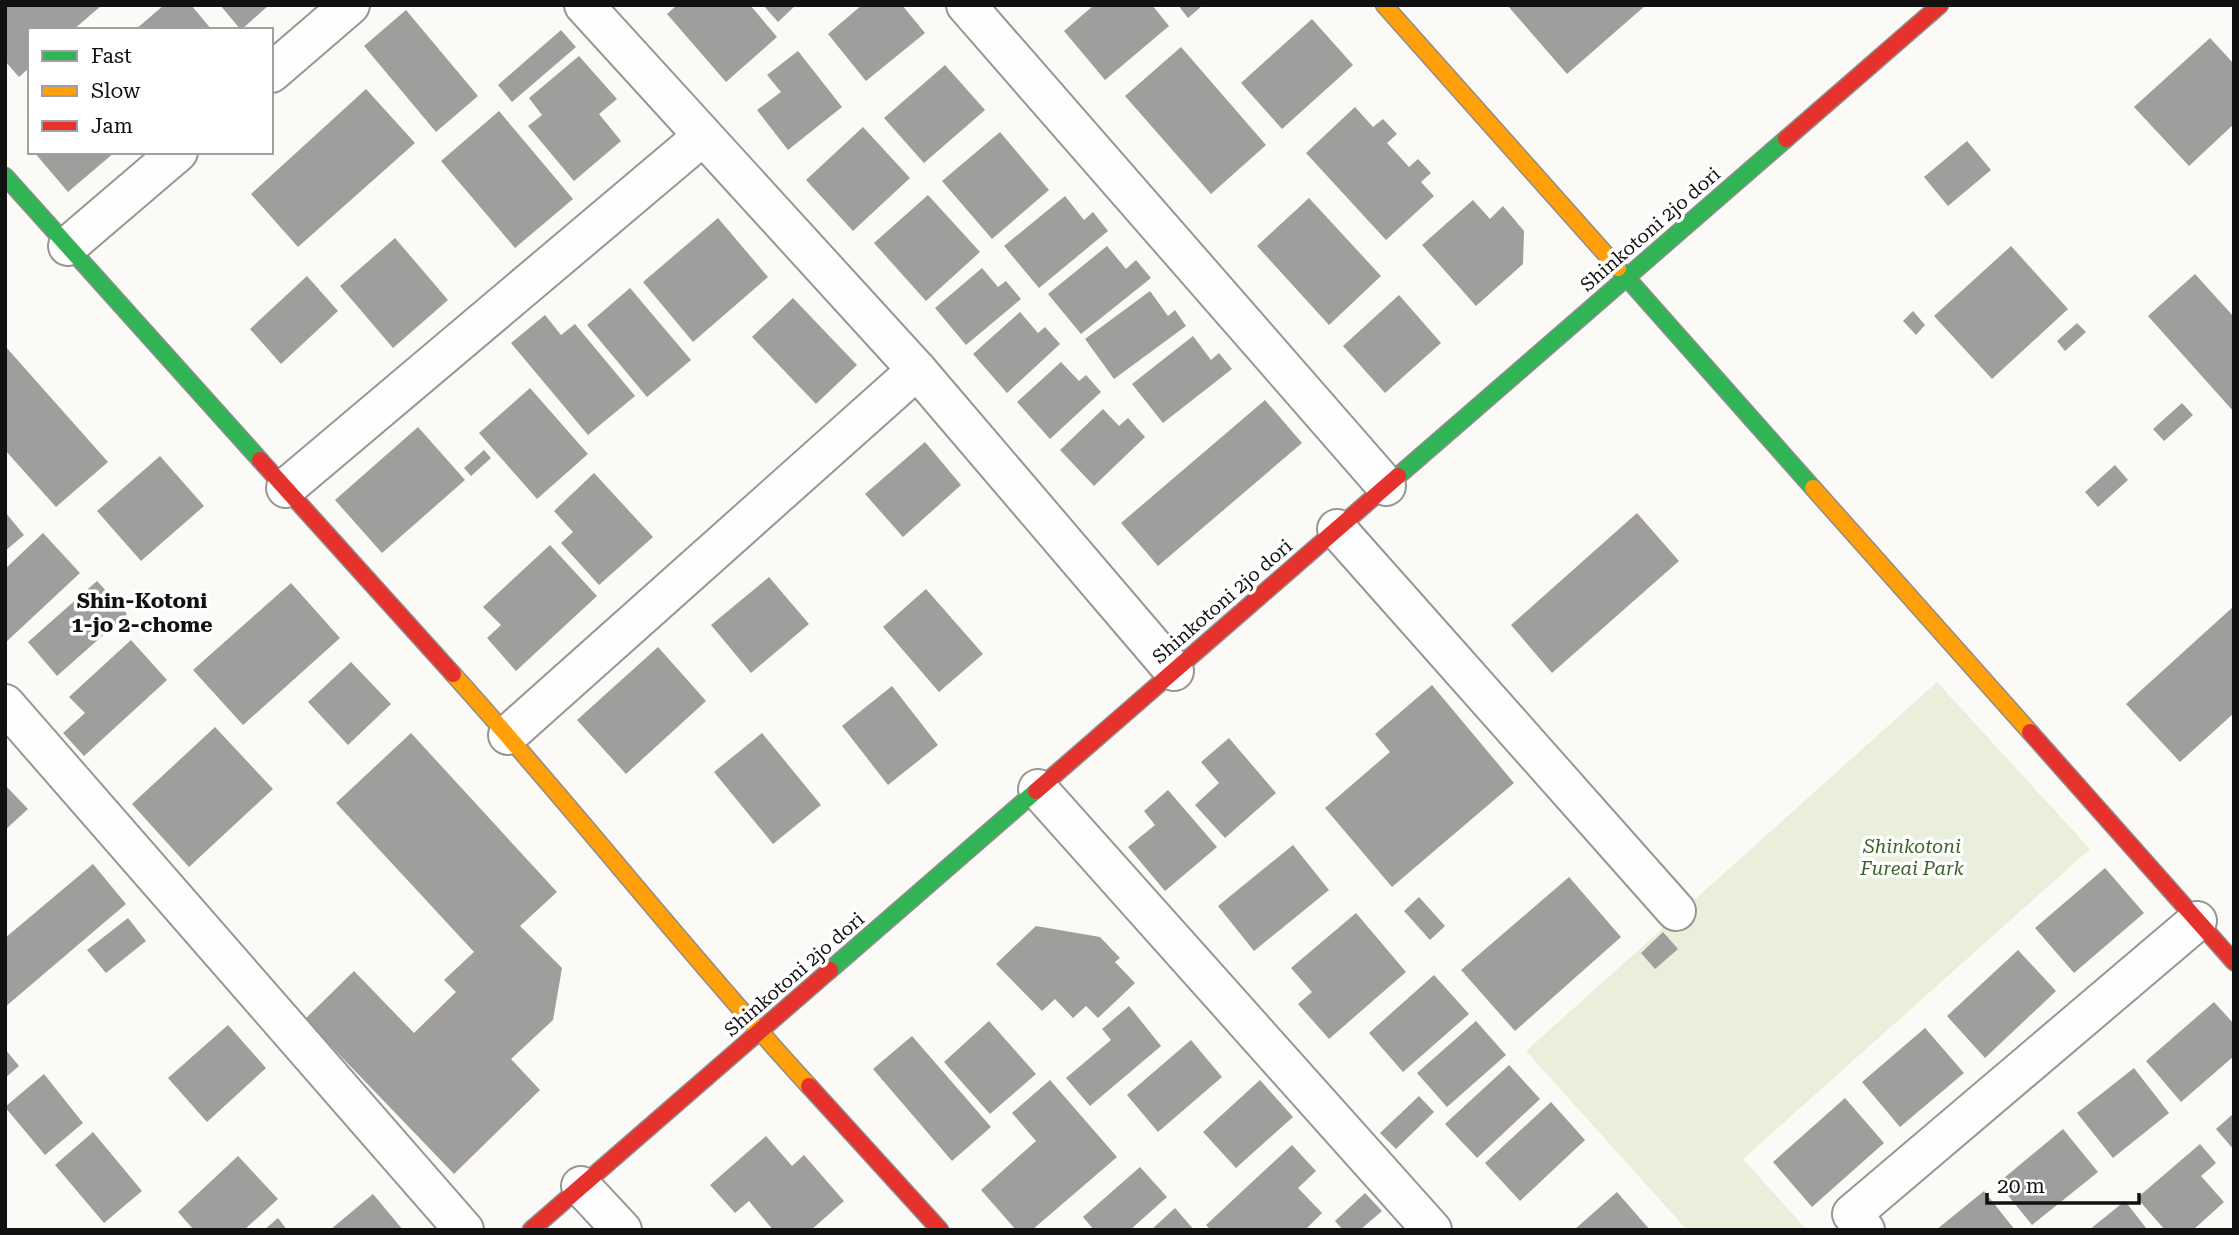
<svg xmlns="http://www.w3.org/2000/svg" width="2239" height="1235" font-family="'Roboto Serif',serif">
	<rect width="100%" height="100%" fill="#fcfaf7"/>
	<!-- green -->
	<path fill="#e9efda" d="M 1937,682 L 2090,849 L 1743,1159 L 1807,1230 L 1687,1230 L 1526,1051 Z"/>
	<!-- building -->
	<g fill="#a09e9c">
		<path d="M 5,5 L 102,5 L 73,30 L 30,30 L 30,67 L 19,77 L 5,61 Z"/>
		<path d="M 164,5 L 191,5 L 212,30 L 135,30 Z"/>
		<path d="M 220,5 L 269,5 L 241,30 Z"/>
		<path d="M 677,5 L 750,5 L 777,37 L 726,82 L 667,14 Z"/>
		<path d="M 763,5 L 796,5 L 778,22 Z"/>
		<path d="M 862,5 L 902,5 L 925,33 L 866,81 L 828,34 Z"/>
		<path d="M 1094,5 L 1152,5 L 1169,26 L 1105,80 L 1064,31 Z"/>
		<path d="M 1178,5 L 1203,5 L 1188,18 Z"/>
		<path d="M 1507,5 L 1646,5 L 1567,74 Z"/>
		<path d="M 406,10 L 478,96 L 436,132 L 364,46 Z"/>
		<path d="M 1312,19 L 1353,65 L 1282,129 L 1241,83 Z"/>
		<path d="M 561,30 L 576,47 L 512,102 L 498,85 Z"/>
		<path d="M 2210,38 L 2234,64 L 2234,124 L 2189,166 L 2134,107 Z"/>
		<path d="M 1181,47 L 1266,145 L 1211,194 L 1125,96 Z"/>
		<path d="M 798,51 L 842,107 L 788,150 L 757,110 L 781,92 L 767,75 Z"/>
		<path d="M 579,56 L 617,99 L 599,114 L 621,141 L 574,181 L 528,126 L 542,115 L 529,98 Z"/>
		<path d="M 945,65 L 985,110 L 924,163 L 884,118 Z"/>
		<path d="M 366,89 L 415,143 L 298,247 L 251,194 Z"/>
		<path d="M 1355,107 L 1373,127 L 1383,119 L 1397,134 L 1387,143 L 1409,167 L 1418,159 L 1431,173 L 1421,182 L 1434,196 L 1386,240 L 1306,153 Z"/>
		<path d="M 499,111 L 573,199 L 515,248 L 441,161 Z"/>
		<path d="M 863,127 L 910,178 L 853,231 L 806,180 Z"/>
		<path d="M 1000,132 L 1049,190 L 992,239 L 942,181 Z"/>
		<path d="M 1967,141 L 1991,170 L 1948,206 L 1924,177 Z"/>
		<path d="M 34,152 L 115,152 L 68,192 Z"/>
		<path d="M 928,195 L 980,252 L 926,301 L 874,243 Z"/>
		<path d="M 1065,196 L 1084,220 L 1093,212 L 1108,231 L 1039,288 L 1004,246 Z"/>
		<path d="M 1309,198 L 1381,276 L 1329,325 L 1257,246 Z"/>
		<path d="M 1473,200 L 1490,219 L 1503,206 L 1524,231 L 1523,264 L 1476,306 L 1422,245 Z"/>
		<path d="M 718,218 L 768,277 L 693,342 L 643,282 Z"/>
		<path d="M 395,238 L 448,300 L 393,348 L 340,286 Z"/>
		<path d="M 1107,246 L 1126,269 L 1136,260 L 1151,278 L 1081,334 L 1048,294 Z"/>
		<path d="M 2011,246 L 2068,309 L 1992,379 L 1934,316 Z"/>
		<path d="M 982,268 L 998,287 L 1006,281 L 1021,299 L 966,345 L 935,308 Z"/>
		<path d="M 2195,274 L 2234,317 L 2234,412 L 2148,316 Z"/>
		<path d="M 307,276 L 338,311 L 281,364 L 250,329 Z"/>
		<path d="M 630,288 L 691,360 L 647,397 L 587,325 Z"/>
		<path d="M 1150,291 L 1168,316 L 1175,310 L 1186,326 L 1114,379 L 1085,339 Z"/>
		<path d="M 1399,295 L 1441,343 L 1385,393 L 1343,346 Z"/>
		<path d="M 793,298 L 857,365 L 816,404 L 752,337 Z"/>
		<path d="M 1913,311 L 1925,325 L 1916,335 L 1903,321 Z"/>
		<path d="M 1020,312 L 1038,333 L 1045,327 L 1060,344 L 1007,393 L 973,354 Z"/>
		<path d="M 545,315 L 561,335 L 575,324 L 635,396 L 588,435 L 511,343 Z"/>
		<path d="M 2077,323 L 2086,332 L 2065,351 L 2057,341 Z"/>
		<path d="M 1193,336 L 1211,360 L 1219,353 L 1232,369 L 1163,423 L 1132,384 Z"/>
		<path d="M 5,346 L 108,462 L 56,507 L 5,450 Z"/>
		<path d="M 1061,362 L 1079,381 L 1086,375 L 1101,392 L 1050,439 L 1017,402 Z"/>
		<path d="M 530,388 L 588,454 L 537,499 L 479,433 Z"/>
		<path d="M 1265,400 L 1302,443 L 1158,566 L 1121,523 Z"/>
		<path d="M 2182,403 L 2193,415 L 2164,441 L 2153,429 Z"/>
		<path d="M 1103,409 L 1119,426 L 1128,418 L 1145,437 L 1094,486 L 1060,450 Z"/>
		<path d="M 418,427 L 465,480 L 382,553 L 335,500 Z"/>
		<path d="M 925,442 L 961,485 L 903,537 L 865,494 Z"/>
		<path d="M 484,450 L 491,458 L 471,476 L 464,468 Z"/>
		<path d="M 160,456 L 204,506 L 141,561 L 97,511 Z"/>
		<path d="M 2115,465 L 2128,480 L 2098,507 L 2085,492 Z"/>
		<path d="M 594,473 L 653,537 L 599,585 L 561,543 L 573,532 L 554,511 Z"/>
		<path d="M 5,512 L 24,535 L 5,551 Z"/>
		<path d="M 1637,513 L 1679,561 L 1552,673 L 1511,625 Z"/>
		<path d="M 43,533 L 80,573 L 5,643 L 5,569 Z"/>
		<path d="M 550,545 L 597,596 L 516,671 L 487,638 L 501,625 L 483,607 Z"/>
		<path d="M 769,577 L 809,624 L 751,673 L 711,625 Z"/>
		<path d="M 97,581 L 127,614 L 57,676 L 28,642 Z"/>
		<path d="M 291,583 L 340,638 L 243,725 L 193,670 Z"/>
		<path d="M 926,589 L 983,654 L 939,692 L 883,627 Z"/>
		<path d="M 2234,606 L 2234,713 L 2180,762 L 2126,704 Z"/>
		<path d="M 131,640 L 167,680 L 84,756 L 63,733 L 85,713 L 69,697 Z"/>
		<path d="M 658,647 L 706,701 L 626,774 L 577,720 Z"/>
		<path d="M 351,662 L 391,704 L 348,745 L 308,702 Z"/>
		<path d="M 1432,685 L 1514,783 L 1392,887 L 1325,808 L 1390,752 L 1375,734 Z"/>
		<path d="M 892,686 L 938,745 L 888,785 L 842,726 Z"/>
		<path d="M 215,727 L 273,789 L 189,867 L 132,804 Z"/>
		<path d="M 411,733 L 557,892 L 520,926 L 562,968 L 553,1020 L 511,1059 L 540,1090 L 454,1174 L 305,1019 L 354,971 L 414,1033 L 456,992 L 444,980 L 474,952 L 336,803 Z"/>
		<path d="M 762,733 L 821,805 L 773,844 L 714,772 Z"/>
		<path d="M 1229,738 L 1276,793 L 1225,838 L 1195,805 L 1219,783 L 1201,762 Z"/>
		<path d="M 5,785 L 28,809 L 5,830 Z"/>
		<path d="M 1168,790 L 1217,847 L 1165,891 L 1128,847 L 1155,825 L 1144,811 Z"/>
		<path d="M 1293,845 L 1329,890 L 1254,951 L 1218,906 Z"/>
		<path d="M 93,864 L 126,904 L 5,1007 L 5,938 Z"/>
		<path d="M 2105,868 L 2144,913 L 2074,973 L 2035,928 Z"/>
		<path d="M 1569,877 L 1621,937 L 1515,1031 L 1461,970 Z"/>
		<path d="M 1419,897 L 1445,926 L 1430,940 L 1404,911 Z"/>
		<path d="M 1356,913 L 1406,972 L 1329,1039 L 1298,1004 L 1312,992 L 1291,968 Z"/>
		<path d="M 128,918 L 146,941 L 106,973 L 87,950 Z"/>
		<path d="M 1036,926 L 1100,937 L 1120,958 L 1115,962 L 1135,983 L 1098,1018 L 1086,1006 L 1073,1018 L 1055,999 L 1042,1011 L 996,964 Z"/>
		<path d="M 1663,932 L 1678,949 L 1655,969 L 1641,953 Z"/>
		<path d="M 2018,950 L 2056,991 L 1985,1058 L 1947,1016 Z"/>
		<path d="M 1434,975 L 1469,1014 L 1403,1072 L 1369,1033 Z"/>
		<path d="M 2214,1002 L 2234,1024 L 2234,1056 L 2181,1102 L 2146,1061 Z"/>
		<path d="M 1129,1006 L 1161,1046 L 1090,1106 L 1066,1078 L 1111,1040 L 1102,1029 Z"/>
		<path d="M 989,1021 L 1036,1074 L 990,1114 L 944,1062 Z"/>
		<path d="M 1476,1021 L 1506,1055 L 1447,1107 L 1417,1073 Z"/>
		<path d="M 228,1025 L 266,1068 L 207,1122 L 168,1078 Z"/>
		<path d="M 1925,1028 L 1964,1073 L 1900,1127 L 1862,1082 Z"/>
		<path d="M 912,1036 L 991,1127 L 952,1161 L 873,1069 Z"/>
		<path d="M 1191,1040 L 1222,1077 L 1158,1132 L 1127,1095 Z"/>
		<path d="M 5,1049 L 19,1066 L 5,1078 Z"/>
		<path d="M 1509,1065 L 1540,1099 L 1477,1158 L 1445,1124 Z"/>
		<path d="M 2134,1068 L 2169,1113 L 2113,1158 L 2077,1113 Z"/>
		<path d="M 44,1074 L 83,1123 L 45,1155 L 5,1107 Z"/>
		<path d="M 1050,1080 L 1117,1157 L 1032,1230 L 1016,1230 L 981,1190 L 1036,1141 L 1012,1113 Z"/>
		<path d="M 1260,1080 L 1293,1117 L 1236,1168 L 1203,1132 Z"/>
		<path d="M 1419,1096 L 1434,1112 L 1396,1149 L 1380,1133 Z"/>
		<path d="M 1845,1098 L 1884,1143 L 1812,1207 L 1773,1162 Z"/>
		<path d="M 1551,1102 L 1585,1140 L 1520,1201 L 1485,1163 Z"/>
		<path d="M 2234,1113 L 2234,1150 L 2216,1129 Z"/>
		<path d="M 2063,1129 L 2098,1172 L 2032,1225 L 1998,1183 Z"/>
		<path d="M 93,1132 L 142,1191 L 104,1223 L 55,1165 Z"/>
		<path d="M 766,1136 L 792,1166 L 804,1155 L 844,1201 L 811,1230 L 773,1230 L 749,1201 L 735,1213 L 710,1185 Z"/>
		<path d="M 2200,1144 L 2216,1163 L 2201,1176 L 2224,1202 L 2193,1230 L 2165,1230 L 2137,1198 Z"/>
		<path d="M 1292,1145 L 1316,1171 L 1298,1188 L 1322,1213 L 1305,1230 L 1211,1230 L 1206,1225 Z"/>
		<path d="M 238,1156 L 278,1199 L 244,1230 L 194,1230 L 178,1212 Z"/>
		<path d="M 1140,1167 L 1167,1197 L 1130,1230 L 1094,1230 L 1083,1217 Z"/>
		<path d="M 1984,1191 L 2015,1230 L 1936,1230 Z"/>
		<path d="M 1617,1192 L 1650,1230 L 1574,1230 Z"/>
		<path d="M 1365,1193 L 1382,1211 L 1360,1230 L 1343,1230 L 1335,1221 Z"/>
		<path d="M 373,1194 L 403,1230 L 330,1230 Z"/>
		<path d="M 2125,1201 L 2146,1228 L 2144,1230 L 2089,1230 Z"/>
		<path d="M 1175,1208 L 1194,1230 L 1151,1230 Z"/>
		<path d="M 278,1218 L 287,1230 L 264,1230 Z"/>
	</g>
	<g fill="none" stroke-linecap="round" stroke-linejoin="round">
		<!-- street casing -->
		<g stroke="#979695" stroke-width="42">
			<g id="street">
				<path d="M 584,5 L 917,370 L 1174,671"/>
				<path d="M 966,5 L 1386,486"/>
				<path d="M 271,73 L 350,5"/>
				<path d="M 68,246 L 178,152"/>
				<path d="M 286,488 L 703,136"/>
				<path d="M 1337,529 L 1676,911"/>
				<path d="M 5,704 L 464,1230"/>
				<path d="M 508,735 L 917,370"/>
				<path d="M 1038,789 L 1432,1230"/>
				<path d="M 581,1186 L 622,1230"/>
				<path d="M 1865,1230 L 1852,1214 L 2197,921"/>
			</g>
		</g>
		<!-- fast casing -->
		<g stroke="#8d8d8b" stroke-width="19">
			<g id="fast">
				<path d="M 5,176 L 260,460"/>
				<path d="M 1618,268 L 1813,488"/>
				<path d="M 1398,476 L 1786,139"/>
				<path d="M 830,970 L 1036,791"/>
			</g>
		</g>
		<!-- slow casing -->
		<g stroke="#8d8d8b" stroke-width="19">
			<g id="slow">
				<path d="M 1384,5 L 1618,268"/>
				<path d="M 1813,488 L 2030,732"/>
				<path d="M 453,674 C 575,809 686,952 809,1086"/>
			</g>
		</g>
		<!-- jam casing -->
		<g stroke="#8d8d8b" stroke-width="19">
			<g id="jam">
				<path d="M 1786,139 L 1940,5"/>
				<path d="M 260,460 L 453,674"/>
				<path d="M 2030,732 L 2234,962"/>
				<path d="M 1036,791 L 1398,476"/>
				<path d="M 809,1086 L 940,1230"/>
				<path d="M 531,1230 L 830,970"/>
			</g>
		</g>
		<!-- street -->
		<use href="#street" stroke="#fffefe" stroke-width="38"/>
		<!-- fast -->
		<use href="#fast" stroke="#30b455" stroke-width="16"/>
		<!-- slow -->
		<use href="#slow" stroke="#ff9f0a" stroke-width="16"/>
		<!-- jam -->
		<use href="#jam" stroke="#e5322d" stroke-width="16"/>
	</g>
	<g text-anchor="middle" stroke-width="7" stroke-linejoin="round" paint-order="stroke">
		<!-- street labels -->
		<g font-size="19" fill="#111" stroke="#fff">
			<text transform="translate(1650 229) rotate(-41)" y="7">Shinkotoni 2jo dori</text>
			<text transform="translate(1222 601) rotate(-41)" y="7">Shinkotoni 2jo dori</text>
			<text transform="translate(794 974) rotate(-41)" y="7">Shinkotoni 2jo dori</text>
		</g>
		<!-- park labels -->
		<g font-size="19" font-style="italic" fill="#3c6227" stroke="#fff">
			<text x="1912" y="853">Shinkotoni<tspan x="1912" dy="22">Fureai Park</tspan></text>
		</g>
		<!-- neighbourhood labels -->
		<g font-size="21" font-weight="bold" fill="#111" stroke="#fff">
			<text x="142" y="608">Shin-Kotoni<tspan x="142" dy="24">1-jo 2-chome</tspan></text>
		</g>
	</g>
	<!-- border -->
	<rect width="2239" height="1235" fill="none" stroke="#111111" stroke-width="14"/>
	<!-- legend -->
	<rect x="28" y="28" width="245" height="126" fill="#ffffff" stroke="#a0a0a0" stroke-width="2"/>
	<rect x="42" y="51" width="35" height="10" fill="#30b455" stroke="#a0a0a0" stroke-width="2"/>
	<text x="91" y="63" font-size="21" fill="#111111">Fast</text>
	<rect x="42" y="86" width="35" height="10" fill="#ff9f0a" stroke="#a0a0a0" stroke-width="2"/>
	<text x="91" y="98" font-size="21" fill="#111111">Slow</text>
	<rect x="42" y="121" width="35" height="10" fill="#e5322d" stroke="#a0a0a0" stroke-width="2"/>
	<text x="91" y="133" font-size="21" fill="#111111">Jam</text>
	<!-- scale -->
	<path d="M1987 1193v10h152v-10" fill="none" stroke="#111111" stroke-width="3.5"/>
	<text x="1997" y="1193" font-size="21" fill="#111111" stroke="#ffffff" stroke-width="5" paint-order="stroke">20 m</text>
</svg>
